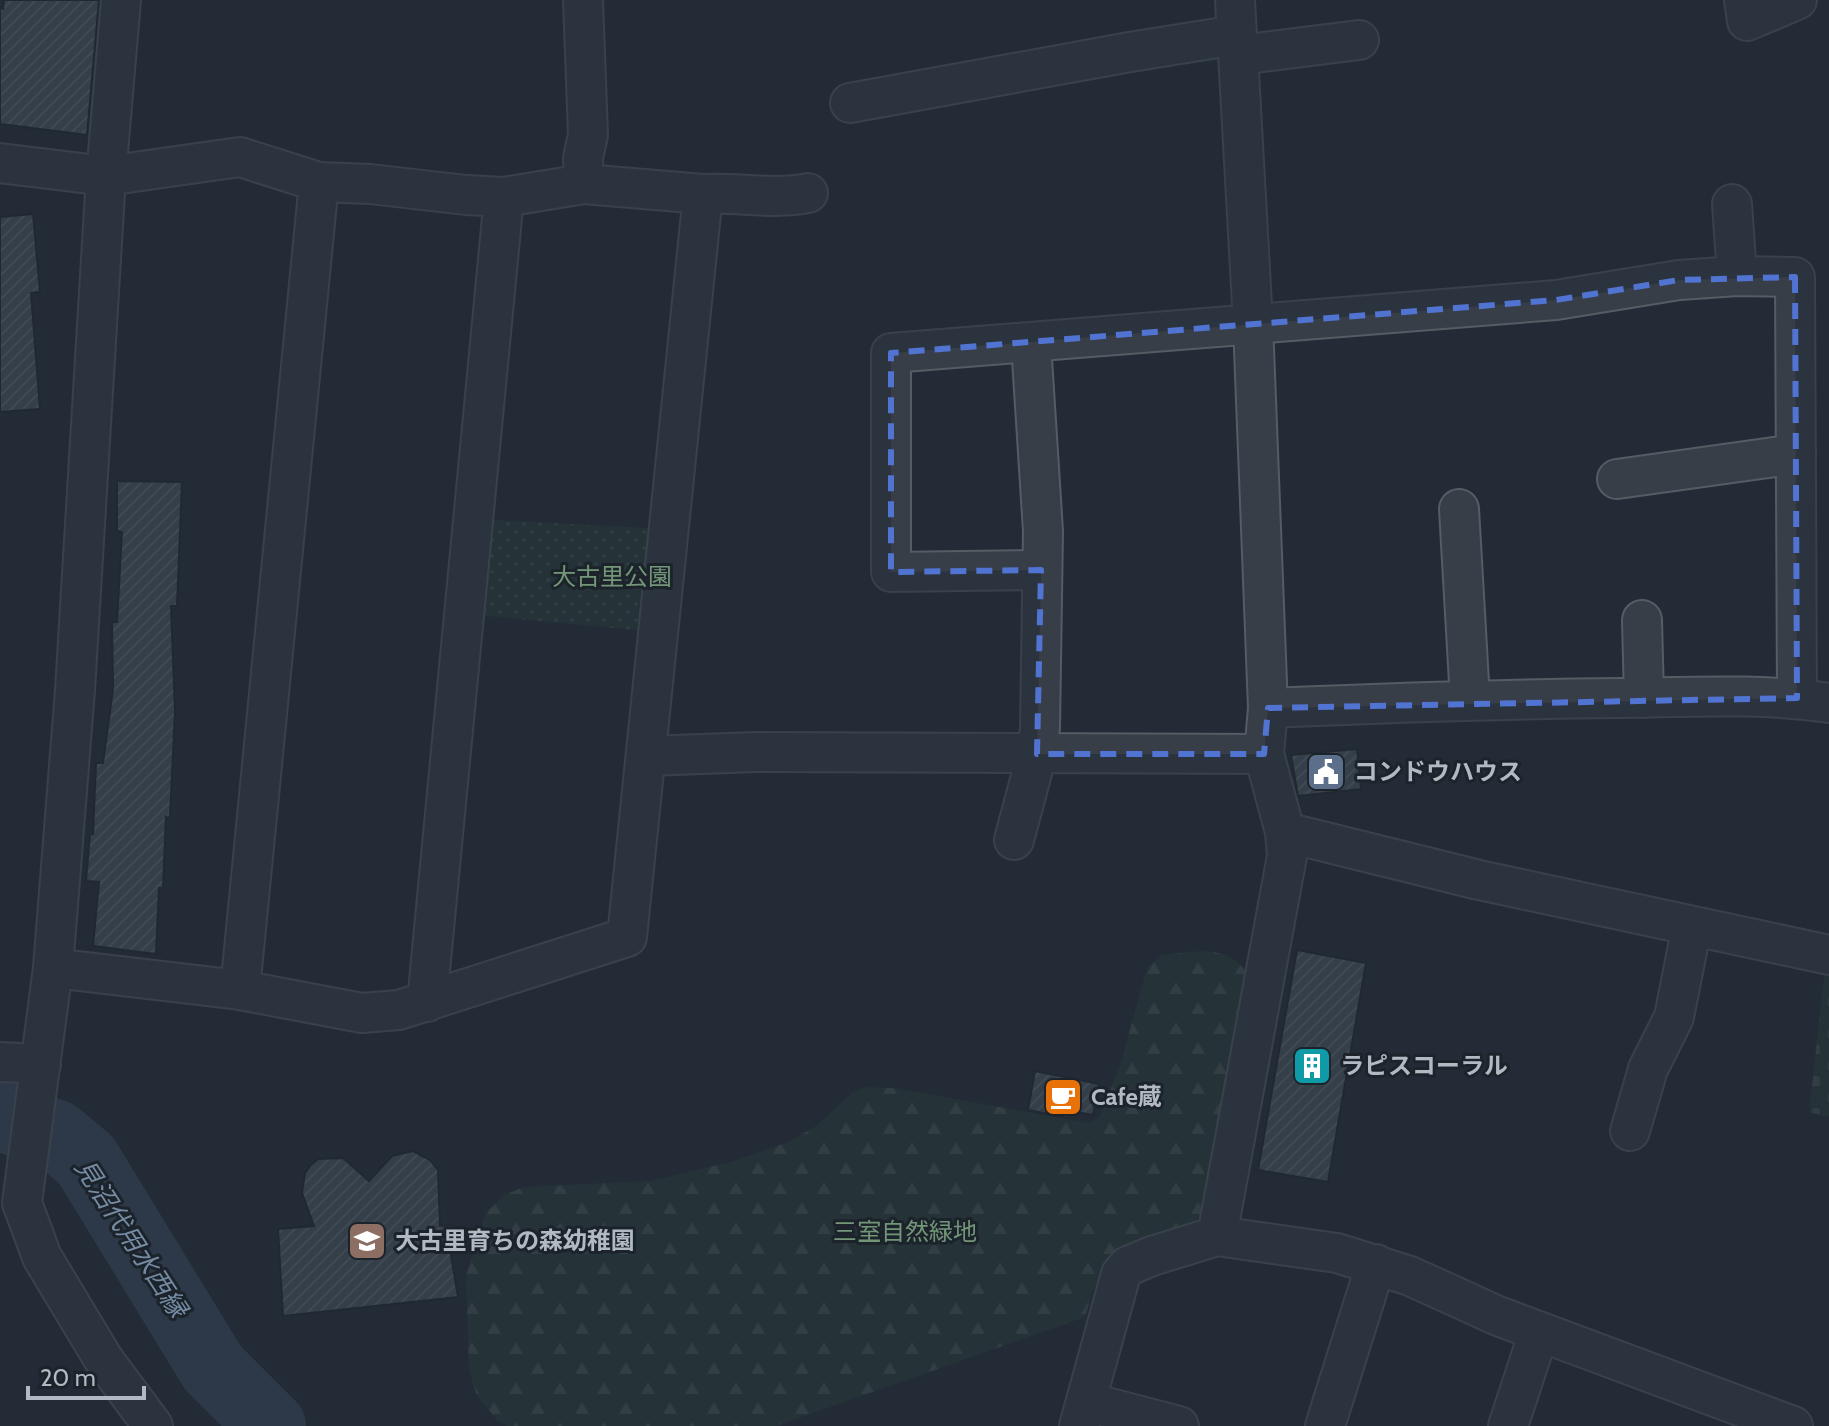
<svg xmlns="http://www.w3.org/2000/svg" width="1829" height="1426" font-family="Cabin,'Noto Sans JP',sans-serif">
	<defs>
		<pattern id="forest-firs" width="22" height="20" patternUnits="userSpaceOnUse" patternTransform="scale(2)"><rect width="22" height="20" fill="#283a39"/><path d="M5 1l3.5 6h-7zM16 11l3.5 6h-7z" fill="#455454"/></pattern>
		<pattern id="cemetery-stones" width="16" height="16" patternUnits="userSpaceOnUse" patternTransform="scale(2)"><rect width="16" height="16" fill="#283a39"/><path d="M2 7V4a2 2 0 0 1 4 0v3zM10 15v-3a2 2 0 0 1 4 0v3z" fill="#455454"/></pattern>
		<pattern id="park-dots" width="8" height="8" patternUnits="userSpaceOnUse" patternTransform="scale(2)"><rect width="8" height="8" fill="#283a39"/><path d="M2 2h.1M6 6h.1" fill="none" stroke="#455454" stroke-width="1.8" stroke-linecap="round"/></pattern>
		<pattern id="building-hatch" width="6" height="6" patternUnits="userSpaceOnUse" patternTransform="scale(2)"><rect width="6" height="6" fill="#4c5761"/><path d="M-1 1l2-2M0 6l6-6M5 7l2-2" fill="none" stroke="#636d76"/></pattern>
	</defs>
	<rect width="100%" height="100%" fill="#232c36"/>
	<!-- forest -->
	<path fill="url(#forest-firs)" d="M 1201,951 C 1219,952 1233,955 1245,970 L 1244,995 L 1204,1209 L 1192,1225 L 1109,1260 L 1093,1291 L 1085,1317 L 776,1426 L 507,1426 L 497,1420 L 477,1396 L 469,1370 L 466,1276 L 485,1214 L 504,1195 L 524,1187 L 650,1181 L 734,1161 L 788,1142 L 816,1126 L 851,1094 L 863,1087 L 894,1088 L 1089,1123 L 1100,1117 L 1121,1062 L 1147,968 L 1162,955 Z"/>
	<!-- cemetery -->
	<path fill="url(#cemetery-stones)" d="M 1825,969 L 1829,970 L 1829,1117 L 1809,1112 Z"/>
	<!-- park -->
	<path fill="url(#park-dots)" d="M 474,519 L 667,529 L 657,632 L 464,614 Z"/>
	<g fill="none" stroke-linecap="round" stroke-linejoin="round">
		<!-- river -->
		<path stroke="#3a4b5d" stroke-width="70" d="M 0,1116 L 56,1135 L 86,1160 L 213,1368 L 271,1426"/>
	</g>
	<!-- building -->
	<g fill="url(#building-hatch)" stroke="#1e252d" stroke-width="2">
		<path d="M 4,0 L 99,0 L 87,135 L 0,124 L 0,8 L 3,9 Z"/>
		<path d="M 33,214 L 40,292 L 31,293 L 40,409 L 0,412 L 0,217 Z"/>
		<path d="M 117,481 L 182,482 L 177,606 L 171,606 L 175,711 L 170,818 L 166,817 L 163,888 L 159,888 L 156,954 L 93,946 L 99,882 L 86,881 L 90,834 L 93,834 L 96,763 L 103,763 L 113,689 L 112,622 L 117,622 L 122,532 L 117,531 Z"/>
		<path d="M 1357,749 L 1361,789 L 1298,796 L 1291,755 Z"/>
		<path d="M 1297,950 L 1366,963 L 1328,1182 L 1258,1170 Z"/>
		<path d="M 1035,1071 L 1099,1084 L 1093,1115 L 1069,1111 L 1068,1118 L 1028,1110 Z"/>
		<path d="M 413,1151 L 430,1160 L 438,1170 L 440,1226 L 453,1225 L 456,1254 L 451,1255 L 458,1297 L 283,1316 L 278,1229 L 314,1226 L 302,1193 L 305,1173 L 311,1165 L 318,1159 L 343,1158 L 369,1181 L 392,1156 Z"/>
	</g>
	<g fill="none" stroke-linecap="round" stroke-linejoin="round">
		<!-- minor casing -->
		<g stroke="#545c64" stroke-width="42">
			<g id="minor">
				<path d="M 121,0 L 106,176 L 75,690 L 53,968 L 22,1203 L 42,1257 L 104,1360 L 153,1426"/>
				<path d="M 583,0 L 588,135 L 583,158 L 584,184"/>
				<path d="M 1744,0 L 1747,21 L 1797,0"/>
				<path d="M 1239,55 L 1359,40"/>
				<path d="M 850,103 L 1130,52 L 1236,35"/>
				<path d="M 0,163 L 106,176 L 240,157 L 319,182 L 370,184 L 466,195 L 504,197 L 584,184 L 703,194 L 627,937 L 399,1010 L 362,1013 L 240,990 L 53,968"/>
				<path d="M 703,194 C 737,192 774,200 808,193"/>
				<path d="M 1732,204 L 1737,276"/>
				<path d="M 1617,479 L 1796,454"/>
				<path d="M 1459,509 L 1470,700"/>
				<path d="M 1041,570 L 891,572 L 891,353 L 1556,300 L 1679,280 L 1737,276 L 1795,277 L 1797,698"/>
				<path d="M 1642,620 L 1644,698"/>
				<path d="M 1268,708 C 1386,703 1504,699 1622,698 C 1691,697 1761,693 1829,703"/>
				<path d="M 647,756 L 756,752 L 1264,754"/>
				<path d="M 1285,832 L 1479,880 L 1829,955"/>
				<path d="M 1014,840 L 1037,754 L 1040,727 L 1043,531 L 1031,343"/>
				<path d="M 240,990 L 319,182"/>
				<path d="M 427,1002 L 504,197"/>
				<path d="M 0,1062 L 41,1064"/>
				<path d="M 1630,1131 L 1648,1069 L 1674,1017 L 1692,926"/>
				<path d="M 1217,1236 L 1287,856 L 1285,832 L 1264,754 L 1268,708 L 1253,323 L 1235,0"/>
				<path d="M 1087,1402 L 1179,1426"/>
				<path d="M 1079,1426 L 1121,1274 L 1128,1266 L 1152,1256 L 1217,1236 L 1337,1253 L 1410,1276 L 1498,1316 L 1793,1426"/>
				<path d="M 1325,1426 L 1376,1264"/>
				<path d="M 1508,1426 L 1539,1332"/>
			</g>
		</g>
		<!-- minor -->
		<use href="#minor" stroke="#373e47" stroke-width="38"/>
	</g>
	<!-- marked area -->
	<path d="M0 0H1829V1426H0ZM 1795,277 L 1797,698 L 1268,708 L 1264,754 L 1037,754 L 1041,570 L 891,572 L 891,353 L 1556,300 L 1679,280 Z" fill="#232c36" fill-opacity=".55" fill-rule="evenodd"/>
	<path fill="none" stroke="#5173d1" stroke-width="6" stroke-dasharray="16 10" stroke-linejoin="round" d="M 1795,277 L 1797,698 L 1268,708 L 1264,754 L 1037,754 L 1041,570 L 891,572 L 891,353 L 1556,300 L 1679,280 Z"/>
	<!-- icons -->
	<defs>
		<g id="civic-square" transform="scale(2)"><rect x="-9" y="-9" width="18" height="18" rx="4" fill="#5c6f8a" stroke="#1c232b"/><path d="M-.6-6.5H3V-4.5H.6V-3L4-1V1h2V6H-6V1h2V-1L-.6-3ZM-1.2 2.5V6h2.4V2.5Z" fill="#fff"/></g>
		<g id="building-square" transform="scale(2)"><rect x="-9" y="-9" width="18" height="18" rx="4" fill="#0f9aa8" stroke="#1c232b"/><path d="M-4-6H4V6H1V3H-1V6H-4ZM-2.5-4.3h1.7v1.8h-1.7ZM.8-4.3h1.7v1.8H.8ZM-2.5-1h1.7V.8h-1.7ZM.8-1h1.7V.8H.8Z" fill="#fff"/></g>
		<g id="cafe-square" transform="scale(2)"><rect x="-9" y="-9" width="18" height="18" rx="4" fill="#e8710a" stroke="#1c232b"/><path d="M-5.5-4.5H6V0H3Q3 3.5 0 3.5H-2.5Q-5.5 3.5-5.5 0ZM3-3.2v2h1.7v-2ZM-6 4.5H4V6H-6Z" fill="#fff"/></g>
		<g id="school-square" transform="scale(2)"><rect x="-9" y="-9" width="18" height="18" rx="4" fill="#8d6e63" stroke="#1c232b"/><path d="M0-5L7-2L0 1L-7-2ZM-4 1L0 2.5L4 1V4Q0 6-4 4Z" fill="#fff"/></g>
	</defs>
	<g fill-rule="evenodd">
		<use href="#civic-square" x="1326" y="772"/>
		<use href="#building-square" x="1312" y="1066"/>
		<use href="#cafe-square" x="1063" y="1097"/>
		<use href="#school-square" x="367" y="1241"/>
	</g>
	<g text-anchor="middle" stroke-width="6" stroke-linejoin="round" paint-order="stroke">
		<!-- park labels -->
		<g font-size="24" fill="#739679" stroke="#1c232b">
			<text x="612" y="585">大古里公園</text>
			<text x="905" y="1240">三室自然緑地</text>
		</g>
		<!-- poi labels -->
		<g font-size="24" font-weight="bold" fill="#b1b9c3" stroke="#1c232b" text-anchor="start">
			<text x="1354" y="780">コンドウハウス</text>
			<text x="1340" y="1074">ラピスコーラル</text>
			<text x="1091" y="1105">Cafe蔵</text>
			<text x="395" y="1249">大古里育ちの森幼稚園</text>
		</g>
		<!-- water labels -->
		<g font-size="26" font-style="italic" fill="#758ba3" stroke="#1c232b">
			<text transform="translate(131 1238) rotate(57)" y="9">見沼代用水西縁</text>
		</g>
	</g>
	<!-- scale -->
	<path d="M28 1386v12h116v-12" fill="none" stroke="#b1b9c3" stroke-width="4"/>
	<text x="40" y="1386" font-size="24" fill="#b1b9c3" stroke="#1c232b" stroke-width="6" paint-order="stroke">20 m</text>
</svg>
